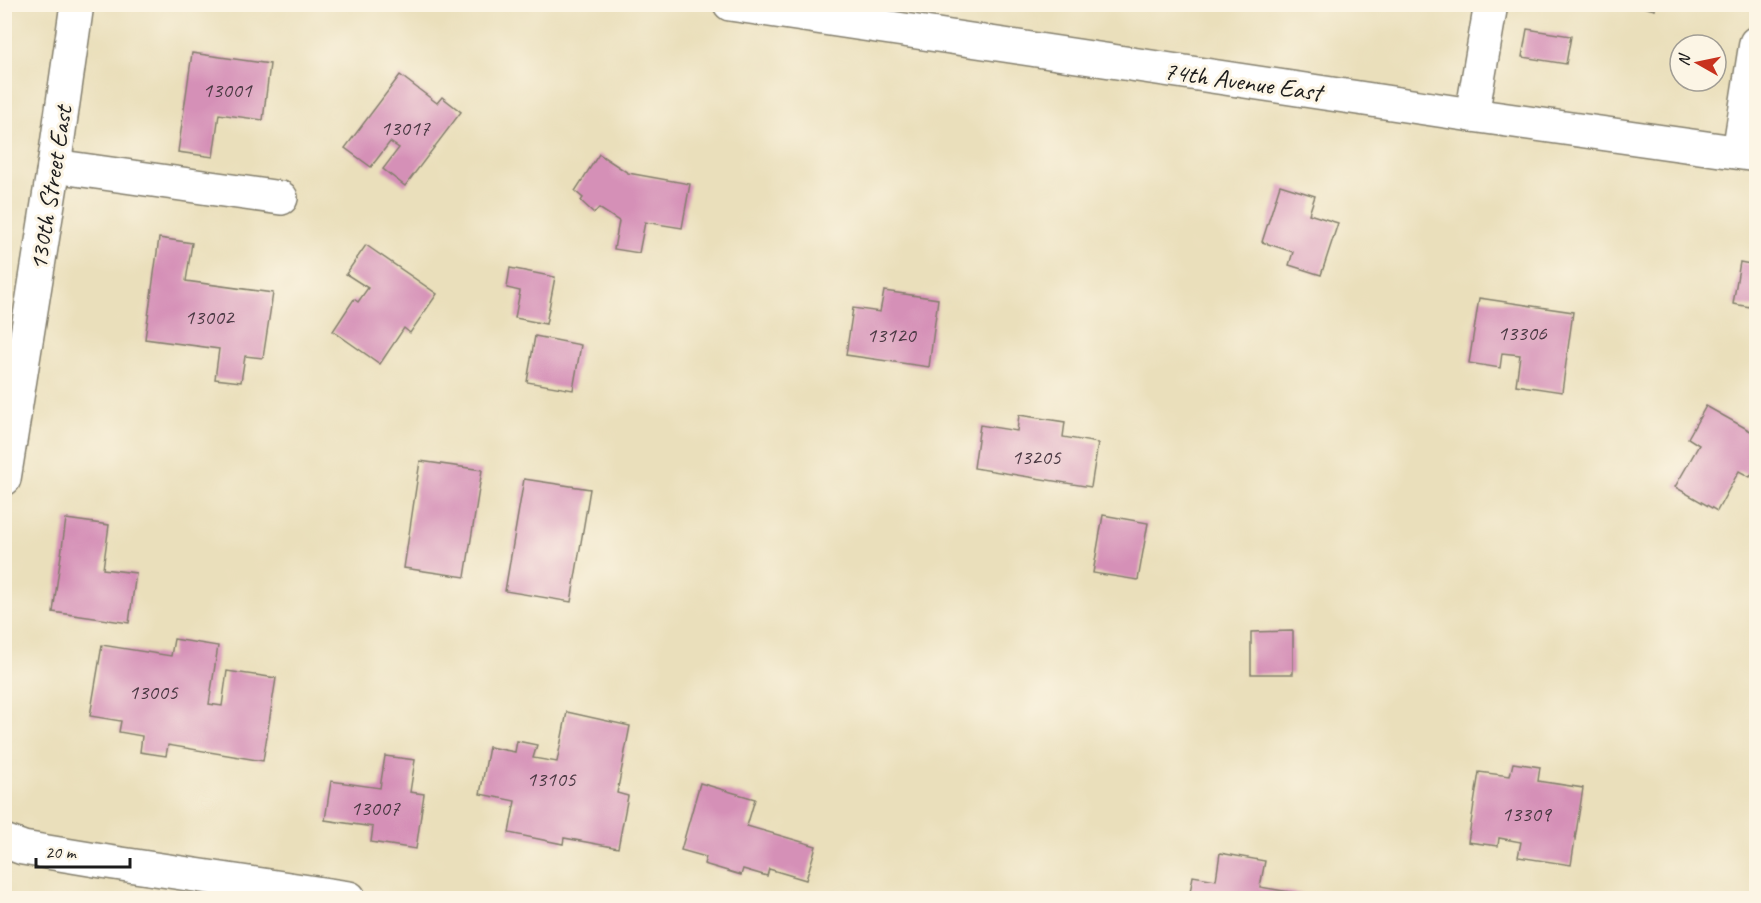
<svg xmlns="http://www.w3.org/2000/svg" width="1761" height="903" font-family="Caveat,sans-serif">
	<rect width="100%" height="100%" fill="#fcf5e5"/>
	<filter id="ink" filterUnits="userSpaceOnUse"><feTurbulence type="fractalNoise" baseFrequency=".0167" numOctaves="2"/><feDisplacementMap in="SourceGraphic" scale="12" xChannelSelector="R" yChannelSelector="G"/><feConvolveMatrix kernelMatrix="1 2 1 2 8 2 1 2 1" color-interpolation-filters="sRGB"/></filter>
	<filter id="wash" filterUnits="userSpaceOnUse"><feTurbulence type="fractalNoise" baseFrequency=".008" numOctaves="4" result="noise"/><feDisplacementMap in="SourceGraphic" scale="24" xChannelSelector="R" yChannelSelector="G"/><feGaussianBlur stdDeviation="1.35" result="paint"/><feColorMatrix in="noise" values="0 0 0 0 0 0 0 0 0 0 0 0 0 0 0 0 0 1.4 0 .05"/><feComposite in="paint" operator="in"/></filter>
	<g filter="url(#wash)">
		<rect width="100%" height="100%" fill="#eadfbb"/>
		<g id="blocks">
			<!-- building -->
			<g fill="#d590b7">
				<path d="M 1631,4 L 1656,4 L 1655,10 Z"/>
				<path d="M 1527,29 L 1571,36 L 1566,64 L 1522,57 Z"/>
				<path d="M 192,53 L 270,64 L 263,120 L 219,114 L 213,157 L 178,152 Z"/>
				<path d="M 400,75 L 437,103 L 442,97 L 461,112 L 405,186 L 383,169 L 399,148 L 390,142 L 371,167 L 345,148 Z"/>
				<path d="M 599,154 L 628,173 L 690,184 L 682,228 L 645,222 L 639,253 L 614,249 L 619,221 L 599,208 L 594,213 L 581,201 L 583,198 L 575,191 Z"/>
				<path d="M 1280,185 L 1315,196 L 1309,214 L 1338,223 L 1321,275 L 1289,265 L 1293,252 L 1262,242 Z"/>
				<path d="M 159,238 L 192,243 L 186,281 L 273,293 L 263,358 L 245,356 L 241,382 L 215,379 L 219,349 L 145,339 Z"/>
				<path d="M 366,245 L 437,294 L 410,333 L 404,328 L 380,364 L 333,331 L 354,299 L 358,302 L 368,288 L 346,274 Z"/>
				<path d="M 1740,262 L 1756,265 L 1756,308 L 1733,304 Z"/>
				<path d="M 510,268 L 555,277 L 546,324 L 515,318 L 520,291 L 507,288 Z"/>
				<path d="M 884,291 L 938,299 L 929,367 L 846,355 L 853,308 L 880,312 Z"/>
				<path d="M 1479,298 L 1573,312 L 1562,392 L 1516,385 L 1520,355 L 1502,353 L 1500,368 L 1469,363 Z"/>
				<path d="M 535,336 L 581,345 L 573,390 L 527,382 Z"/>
				<path d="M 1706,406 L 1756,434 L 1756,465 L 1750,477 L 1739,471 L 1717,511 L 1675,487 L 1699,445 L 1688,438 Z"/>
				<path d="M 1019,415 L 1065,422 L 1063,437 L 1098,443 L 1091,487 L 974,468 L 980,425 L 1017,431 Z"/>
				<path d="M 420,461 L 482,470 L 465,577 L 404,568 Z"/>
				<path d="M 524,479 L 590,489 L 571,602 L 505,591 Z"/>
				<path d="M 1103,515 L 1148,523 L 1138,580 L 1093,573 Z"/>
				<path d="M 66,519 L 109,525 L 103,569 L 136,573 L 129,623 L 53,612 Z"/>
				<path d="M 1293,631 L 1293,674 L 1251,674 L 1251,632 Z"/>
				<path d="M 174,639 L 218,646 L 209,704 L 222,706 L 227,671 L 276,678 L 263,761 L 168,745 L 166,756 L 140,752 L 142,736 L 119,732 L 121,721 L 90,716 L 102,645 L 171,656 Z"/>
				<path d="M 567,712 L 630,726 L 617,793 L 628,796 L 618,848 L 564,838 L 563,844 L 509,833 L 515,801 L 480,794 L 489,747 L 515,752 L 517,741 L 537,745 L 533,758 L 557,762 Z"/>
				<path d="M 385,756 L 415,760 L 410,792 L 424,794 L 416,849 L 371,842 L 373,827 L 325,820 L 331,781 L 380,788 Z"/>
				<path d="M 1513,763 L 1540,767 L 1538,781 L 1583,788 L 1571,865 L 1518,857 L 1521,842 L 1499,838 L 1498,846 L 1468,842 L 1479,772 L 1510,776 Z"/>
				<path d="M 700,783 L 755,799 L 747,826 L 816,846 L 806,880 L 769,869 L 767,876 L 743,869 L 741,875 L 704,864 L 706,857 L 681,850 Z"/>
				<path d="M 1220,853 L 1265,861 L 1260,887 L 1302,894 L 1301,898 L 1189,898 L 1193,876 L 1216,880 Z"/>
			</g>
		</g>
	</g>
	<g filter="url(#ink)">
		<use href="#blocks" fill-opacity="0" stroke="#837e6c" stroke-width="1.5"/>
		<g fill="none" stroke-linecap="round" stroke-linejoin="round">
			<!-- minor casing -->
			<g stroke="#837e6c" stroke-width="36">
				<g id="minor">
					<path d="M 730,4 L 1472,115 L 1756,155"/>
					<path d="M 1472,115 L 1491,4"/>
					<path d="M 1739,152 L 1756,43"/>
					<path d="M 54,166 L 281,198"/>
					<path d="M 4,479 L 54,166 L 77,4"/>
					<path d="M 4,841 L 23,848 L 108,862 L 349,898"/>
				</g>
			</g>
			<!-- minor -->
			<use href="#minor" stroke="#fff" stroke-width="33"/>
		</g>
	</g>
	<g text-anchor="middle" stroke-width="6" stroke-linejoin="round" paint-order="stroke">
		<!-- number labels -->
		<g font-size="22" fill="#4a3943">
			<text x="227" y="97">13001</text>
			<text x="405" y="135">13017</text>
			<text x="209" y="324">13002</text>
			<text x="1522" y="340">13306</text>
			<text x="891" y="342">13120</text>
			<text x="1036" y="464">13205</text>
			<text x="153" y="699">13005</text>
			<text x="551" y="786">13105</text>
			<text x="375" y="815">13007</text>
			<text x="1526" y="821">13309</text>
		</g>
		<!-- street labels -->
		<g font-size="26" fill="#1c1c1c" stroke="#fcf5e5">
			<text transform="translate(1243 81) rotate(8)" y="9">74th Avenue East</text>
			<text transform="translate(50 188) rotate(-81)" y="9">130th Street East</text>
		</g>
	</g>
	<!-- margin -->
	<rect width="1761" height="903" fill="none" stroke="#fcf5e5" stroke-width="24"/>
	<!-- north arrow -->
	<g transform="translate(1698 63) rotate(279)"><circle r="28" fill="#fcf5e5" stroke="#a29e95" stroke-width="1.5"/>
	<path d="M0-4.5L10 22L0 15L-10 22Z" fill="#c8321e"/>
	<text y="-9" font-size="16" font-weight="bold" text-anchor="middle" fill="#1c1c1c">N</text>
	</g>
	<!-- scale -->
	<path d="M36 858v9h94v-9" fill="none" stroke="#1c1c1c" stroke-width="3"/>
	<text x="45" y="858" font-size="18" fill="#1c1c1c" stroke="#fcf5e5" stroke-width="4.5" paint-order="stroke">20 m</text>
</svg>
